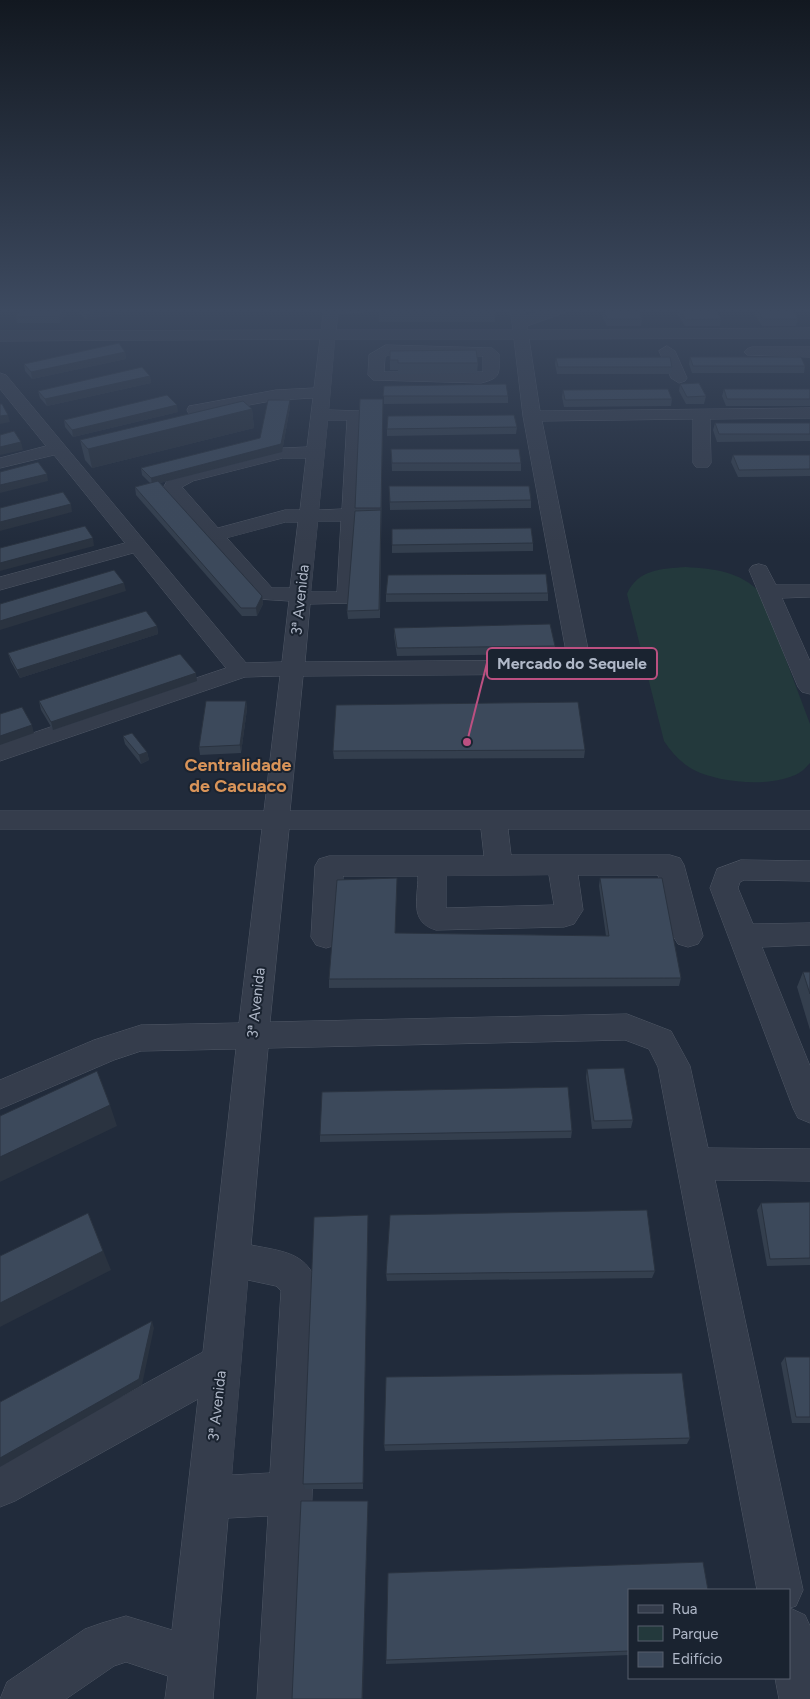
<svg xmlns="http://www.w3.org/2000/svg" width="810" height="1699" font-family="Figtree,sans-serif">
	<rect width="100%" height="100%" fill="#212b3b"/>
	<!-- green -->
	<path fill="#23393c" d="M 686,567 C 715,569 739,571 761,593 L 810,724 L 810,763 C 807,766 803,771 799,773 C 773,788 719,783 694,770 C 681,763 672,753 664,741 L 627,594 C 638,569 661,569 686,567 Z"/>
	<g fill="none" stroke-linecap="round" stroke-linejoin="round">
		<!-- minor casing -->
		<g stroke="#505866" stroke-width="1">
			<g id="minor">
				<path d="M 324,308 L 370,308 L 363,312 L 338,313 L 336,330 L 513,330 L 510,308 L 524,308 L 525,316 L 551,308 L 571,308 L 569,311 L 527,326 L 527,330 L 810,328 L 810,338 L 529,339 L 540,411 L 810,408 L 810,418 L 710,419 L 711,463 L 708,467 L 696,467 L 693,463 L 693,419 L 542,421 L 590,659 L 575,672 L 567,674 L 303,676 L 290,811 L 810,811 L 810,829 L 508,829 L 511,855 L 670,855 L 680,858 L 684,865 L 703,936 L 698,944 L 688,947 L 678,944 L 673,936 L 658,875 L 578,875 L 583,910 L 574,924 L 564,927 L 436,930 C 409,922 418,899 418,876 L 343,876 L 341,937 L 336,945 L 326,948 L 316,945 L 311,937 L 315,866 L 319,859 L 329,856 L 484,856 L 481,829 L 289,829 L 270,1022 L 627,1014 L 671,1031 L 690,1066 L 708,1148 L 810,1149 L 810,1181 L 715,1180 L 803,1590 L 796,1606 L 790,1608 L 805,1615 L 810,1626 L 810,1699 L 779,1699 L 775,1678 L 789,1678 L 789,1590 L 757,1590 L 658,1067 L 649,1049 L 625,1040 L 268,1048 L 251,1245 C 285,1252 309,1252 319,1290 L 305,1699 L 257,1699 L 268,1516 L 228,1518 L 213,1699 L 165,1699 L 168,1676 L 126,1662 L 114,1666 L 66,1699 L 0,1699 L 7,1682 L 85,1629 L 102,1623 L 126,1616 L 172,1630 L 198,1399 L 15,1501 L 0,1507 L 0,1463 L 203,1352 L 236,1049 L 141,1051 L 114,1060 L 0,1109 L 0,1080 L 94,1040 L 141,1025 L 239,1023 L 262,829 L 0,829 L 0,811 L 264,811 L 280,676 L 245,677 L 0,761 L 0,744 L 226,668 L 133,553 L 0,590 L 0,577 L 125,543 L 54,455 L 0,468 L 0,458 L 46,446 L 0,389 L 0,373 L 6,375 L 246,663 L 282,662 L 289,601 L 258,599 L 163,488 L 168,479 L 179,473 L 283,448 L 307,447 L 313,398 L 276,400 L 195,415 L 189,414 L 187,410 L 189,406 L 195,405 L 276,390 L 314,388 L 320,339 L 0,341 L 0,331 L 321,330 ZM 335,339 L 514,339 L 523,416 L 567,657 L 562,660 L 305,662 L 310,604 L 355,603 L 358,598 L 365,415 L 362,411 L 329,410 ZM 328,420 L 347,420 L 342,509 L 319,510 ZM 283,458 L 306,458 L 300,510 L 285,510 L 218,528 L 182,487 L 193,481 ZM 318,521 L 341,521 L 337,592 L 311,592 ZM 286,522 L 298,522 L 290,588 L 272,588 L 227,538 ZM 549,875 L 554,905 L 446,908 L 446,876 ZM 248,1280 L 276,1286 L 281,1291 L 270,1473 L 232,1475 Z"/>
				<path d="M 386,345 L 492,348 L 499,354 C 499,373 502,378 481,383 L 373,380 L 368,375 L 369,355 ZM 389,355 L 483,356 L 483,372 L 384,372 L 385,357 Z"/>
				<path d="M 667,346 L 675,351 L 687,378 L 685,381 L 679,383 L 671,378 L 659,351 Z"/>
				<path d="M 752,347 L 810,347 L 810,357 L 747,355 L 744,352 L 747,349 Z"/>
				<path d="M 759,564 L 766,566 L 776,585 L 810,585 L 810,597 L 782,598 L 810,661 L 810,694 L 802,692 L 798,687 L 749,570 L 752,566 Z"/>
				<path d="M 741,860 L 810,861 L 810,881 L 744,880 L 740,882 L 738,888 L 753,924 L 810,923 L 810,945 L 762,947 L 810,1066 L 810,1123 L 798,1118 L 793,1108 L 710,888 L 717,869 Z"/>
			</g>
		</g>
		<!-- minor -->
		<use href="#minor" fill="#353d4c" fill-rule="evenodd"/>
	</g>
	<!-- wall -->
	<g fill="#343f4e">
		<path d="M 78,308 L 150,308 L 87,320 L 79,313 Z"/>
		<path d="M 379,308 L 495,310 L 495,322 L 379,322 Z"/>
		<path d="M 756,308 L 798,319 L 796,326 L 762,326 L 755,315 Z"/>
		<path d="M 603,309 L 642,319 L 641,326 L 607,326 L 602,316 Z"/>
		<path d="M 679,309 L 721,319 L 720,326 L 685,326 L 678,315 Z"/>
		<path d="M 66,313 L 60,323 L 17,323 L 16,317 Z"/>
		<path d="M 390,351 L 478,363 L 477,373 L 398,374 L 398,370 L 390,370 Z"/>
		<path d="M 125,352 L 126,359 L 32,379 L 25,371 L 24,364 Z"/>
		<path d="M 690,357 L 805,366 L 804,373 L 692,373 L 689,364 Z"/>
		<path d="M 556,358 L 672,367 L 671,374 L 557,374 L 555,364 Z"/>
		<path d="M 150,376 L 151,383 L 47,406 L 40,398 L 38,391 Z"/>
		<path d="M 680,384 L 706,396 L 704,404 L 686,404 L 679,391 Z"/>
		<path d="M 384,386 L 508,396 L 508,403 L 384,404 Z"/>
		<path d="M 724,389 L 810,389 L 810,406 L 726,406 L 722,396 Z"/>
		<path d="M 563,390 L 672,399 L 671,406 L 564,407 L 562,397 Z"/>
		<path d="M 360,399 L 383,399 L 380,618 L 348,619 L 347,611 L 355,511 Z"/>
		<path d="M 290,407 L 282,452 L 160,483 L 262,596 L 263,604 L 257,616 L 242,616 L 136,495 L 135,487 L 150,483 L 142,475 L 141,468 L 260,438 Z"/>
		<path d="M 252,409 L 254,428 L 92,468 L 85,460 L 80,440 Z"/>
		<path d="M 178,412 L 73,437 L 65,427 L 64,420 Z"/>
		<path d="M 715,423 L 810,423 L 810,441 L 717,442 L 713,430 Z"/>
		<path d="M 517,427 L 516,434 L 387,436 L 387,429 Z"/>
		<path d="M 391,449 L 521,463 L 521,471 L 392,471 Z"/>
		<path d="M 733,455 L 810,455 L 810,476 L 738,477 L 731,462 Z"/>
		<path d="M 389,486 L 531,500 L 531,508 L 390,510 Z"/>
		<path d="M 392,529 L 533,543 L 533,551 L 392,553 Z"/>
		<path d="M 548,593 L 548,601 L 386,602 L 386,594 Z"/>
		<path d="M 157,626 L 158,634 L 20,678 L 11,662 L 8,653 Z"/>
		<path d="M 394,628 L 555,646 L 554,654 L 397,656 L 394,636 Z"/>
		<path d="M 197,681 L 53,730 L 41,710 L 39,701 Z"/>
		<path d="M 246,701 L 247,709 L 241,753 L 200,755 L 199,747 Z"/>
		<path d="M 123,736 L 147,752 L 149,760 L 141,764 L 125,744 Z"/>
		<path d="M 585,750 L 584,758 L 334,759 L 333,751 Z"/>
		<path d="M 397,878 L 395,933 L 606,936 L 599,886 L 600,878 L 681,978 L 679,986 L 329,988 L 329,979 Z"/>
		<path d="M 803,972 L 810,972 L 810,1030 L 797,987 Z"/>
		<path d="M 587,1069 L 633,1120 L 631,1128 L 592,1129 L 586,1077 Z"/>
		<path d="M 572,1131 L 571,1138 L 320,1142 L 320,1135 Z"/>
		<path d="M 810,1202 L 810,1265 L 767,1266 L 757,1210 L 761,1203 Z"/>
		<path d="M 368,1223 L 363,1489 L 305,1489 L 303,1484 Z"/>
		<path d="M 655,1271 L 652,1278 L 387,1281 L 386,1274 Z"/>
		<path d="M 785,1357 L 810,1357 L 810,1423 L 792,1423 L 781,1363 Z"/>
		<path d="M 690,1438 L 687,1444 L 385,1451 L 384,1445 Z"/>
		<path d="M 629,1590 L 629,1655 L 386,1664 L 386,1660 Z"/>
	</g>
	<!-- shaded-wall -->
	<g fill="#2a3340">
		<path d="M 64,308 L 65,308 L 66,313 L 60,323 L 59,316 Z"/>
		<path d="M 117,308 L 150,308 L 87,320 L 86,314 Z"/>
		<path d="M 125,352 L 126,359 L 32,379 L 31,372 Z"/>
		<path d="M 150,376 L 151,383 L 47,406 L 45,399 Z"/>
		<path d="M 290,400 L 290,407 L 282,452 L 152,485 L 151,478 L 281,444 Z"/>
		<path d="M 177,405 L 178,412 L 73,437 L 72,430 Z"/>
		<path d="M 252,409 L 254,428 L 92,468 L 88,449 Z"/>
		<path d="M 8,415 L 10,422 L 0,424 L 0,416 Z"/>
		<path d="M 21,442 L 23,450 L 0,455 L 0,447 Z"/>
		<path d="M 47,474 L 48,481 L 0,493 L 0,485 Z"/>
		<path d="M 71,504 L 72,512 L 0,531 L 0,522 Z"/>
		<path d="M 93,538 L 94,546 L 0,571 L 0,563 Z"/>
		<path d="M 124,583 L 126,591 L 0,630 L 0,621 Z"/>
		<path d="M 262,596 L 263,604 L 257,616 L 256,608 Z"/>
		<path d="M 157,626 L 158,634 L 20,678 L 17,670 Z"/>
		<path d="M 196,673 L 197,681 L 53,730 L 51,722 Z"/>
		<path d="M 246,701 L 247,709 L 241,753 L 240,745 Z"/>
		<path d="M 32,725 L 34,733 L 0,745 L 0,736 Z"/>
		<path d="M 147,752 L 149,760 L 141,764 L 139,755 Z"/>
		<path d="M 110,1105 L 117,1126 L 0,1182 L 0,1157 Z"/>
		<path d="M 88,1213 L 111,1270 L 0,1327 L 0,1303 Z"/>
		<path d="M 368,1215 L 368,1223 L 363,1489 L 363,1483 Z"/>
		<path d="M 152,1321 L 154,1328 L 142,1385 L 0,1467 L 0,1458 Z"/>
		<path d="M 368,1501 L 363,1699 L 362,1699 Z"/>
	</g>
	<!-- building -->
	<g fill="#3c495b" stroke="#2a3340">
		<path d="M 46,308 L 64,308 L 59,316 L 16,317 L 21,309 Z"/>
		<path d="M 79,308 L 117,308 L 86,314 Z"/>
		<path d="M 379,308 L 495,308 L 495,310 L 378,310 Z"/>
		<path d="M 715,308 L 721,319 L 686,320 L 679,309 Z"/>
		<path d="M 756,308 L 792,308 L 798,319 L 763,319 Z"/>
		<path d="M 603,309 L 638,309 L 642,319 L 607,319 Z"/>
		<path d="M 119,343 L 125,352 L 31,372 L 24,364 Z"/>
		<path d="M 476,350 L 478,363 L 398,363 L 398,360 L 390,360 L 390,351 Z"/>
		<path d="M 670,357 L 672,367 L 558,367 L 556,358 Z"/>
		<path d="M 690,357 L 801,357 L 805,366 L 693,366 Z"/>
		<path d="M 142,367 L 150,376 L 45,399 L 38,391 Z"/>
		<path d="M 699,383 L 706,396 L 687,397 L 680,384 Z"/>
		<path d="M 506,384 L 508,396 L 383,396 L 384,386 Z"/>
		<path d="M 668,389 L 672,399 L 565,400 L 563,390 Z"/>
		<path d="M 724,389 L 810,389 L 810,399 L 727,399 Z"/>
		<path d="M 167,395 L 177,405 L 72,430 L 64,420 Z"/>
		<path d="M 360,399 L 383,399 L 381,508 L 355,508 Z"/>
		<path d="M 268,400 L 290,400 L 281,444 L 151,478 L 141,468 L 260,438 Z"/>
		<path d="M 243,401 L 252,409 L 88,449 L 80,440 Z"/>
		<path d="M 0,404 L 2,404 L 8,415 L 0,416 Z"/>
		<path d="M 514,415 L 517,427 L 387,429 L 388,416 Z"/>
		<path d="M 715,423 L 810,423 L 810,434 L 719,434 Z"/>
		<path d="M 14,431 L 21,442 L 0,447 L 0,435 Z"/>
		<path d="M 391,449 L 519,449 L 521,463 L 392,463 Z"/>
		<path d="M 733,455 L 810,455 L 810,469 L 739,470 Z"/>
		<path d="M 38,462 L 47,474 L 0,485 L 0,472 Z"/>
		<path d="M 158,481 L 262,596 L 256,608 L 241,608 L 135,487 Z"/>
		<path d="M 389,486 L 529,486 L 531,500 L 390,502 Z"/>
		<path d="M 63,492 L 71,504 L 0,522 L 0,508 Z"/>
		<path d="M 381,510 L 379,610 L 347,611 L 355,511 Z"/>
		<path d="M 85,526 L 93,538 L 0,563 L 0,548 Z"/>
		<path d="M 531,528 L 533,543 L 392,545 L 392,529 Z"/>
		<path d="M 114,570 L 124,583 L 0,621 L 0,604 Z"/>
		<path d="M 546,574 L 548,593 L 386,594 L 388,575 Z"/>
		<path d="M 146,611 L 157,626 L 17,670 L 8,653 Z"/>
		<path d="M 550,624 L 555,646 L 397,648 L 394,628 Z"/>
		<path d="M 180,654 L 196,673 L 51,722 L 39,701 Z"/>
		<path d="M 206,701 L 246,701 L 240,745 L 199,747 Z"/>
		<path d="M 578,702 L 585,750 L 333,751 L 336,705 Z"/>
		<path d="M 22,707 L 32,725 L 0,736 L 0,714 Z"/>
		<path d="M 132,733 L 147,752 L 139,755 L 123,736 Z"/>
		<path d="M 397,878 L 395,933 L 609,936 L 600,878 L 662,878 L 681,978 L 329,979 L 337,880 Z"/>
		<path d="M 803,972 L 810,972 L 810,994 Z"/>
		<path d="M 624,1068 L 633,1120 L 594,1121 L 587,1069 Z"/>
		<path d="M 97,1071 L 110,1105 L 0,1157 L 0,1116 Z"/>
		<path d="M 568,1087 L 572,1131 L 320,1135 L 322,1092 Z"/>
		<path d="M 810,1202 L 810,1258 L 770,1259 L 761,1203 Z"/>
		<path d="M 647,1210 L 655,1271 L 386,1274 L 390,1215 Z"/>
		<path d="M 88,1213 L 103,1251 L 0,1303 L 0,1256 Z"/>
		<path d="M 368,1215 L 363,1483 L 303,1484 L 314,1217 Z"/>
		<path d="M 152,1321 L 139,1379 L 0,1458 L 0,1402 Z"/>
		<path d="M 785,1357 L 810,1357 L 810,1417 L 796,1417 Z"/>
		<path d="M 682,1373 L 690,1438 L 384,1445 L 386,1377 Z"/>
		<path d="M 301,1501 L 368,1501 L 362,1699 L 292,1699 Z"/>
		<path d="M 703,1562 L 708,1590 L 629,1590 L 629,1651 L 386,1660 L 388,1573 Z"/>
	</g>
	<!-- sky -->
	<linearGradient id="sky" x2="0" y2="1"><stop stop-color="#121820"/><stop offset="0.57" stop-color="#3d4a60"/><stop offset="1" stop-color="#3d4a60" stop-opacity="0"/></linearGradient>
	<rect width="810" height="545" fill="url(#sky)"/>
	<g text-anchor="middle" stroke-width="4" stroke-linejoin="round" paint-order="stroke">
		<!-- street labels -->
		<g font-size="15" fill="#b0b8c8" stroke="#1a2330">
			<text transform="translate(300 600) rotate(-84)" y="5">3ª Avenida</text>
			<text transform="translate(256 1003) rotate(-84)" y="5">3ª Avenida</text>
			<text transform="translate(217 1406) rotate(-84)" y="5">3ª Avenida</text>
		</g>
		<!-- quarter labels -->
		<g font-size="18" font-weight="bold" fill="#d99459" stroke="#1a2330">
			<text x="238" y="771">Centralidade<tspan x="238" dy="21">de Cacuaco</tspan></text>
		</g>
	</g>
	<!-- callouts -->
	<path fill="none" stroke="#bc5081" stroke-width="2" d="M467 742L487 663"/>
	<circle fill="#bc5081" stroke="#1a2330" stroke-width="2" cx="467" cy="742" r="5"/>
	<rect fill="#1a2330" stroke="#bc5081" stroke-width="2" x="487" y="648" width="170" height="31" rx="5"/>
	<g font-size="16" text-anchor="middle" font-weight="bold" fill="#b0b8c8">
		<text x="572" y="669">Mercado do Sequele</text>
	</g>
	<!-- legend -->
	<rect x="628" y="1589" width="162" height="90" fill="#1a2330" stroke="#565f6d"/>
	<rect x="638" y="1605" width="25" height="8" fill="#353d4c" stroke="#565f6d"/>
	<text x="672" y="1614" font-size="15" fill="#b0b8c8">Rua</text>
	<rect x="638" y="1626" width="25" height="15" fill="#23393c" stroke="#565f6d"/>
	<text x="672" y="1639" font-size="15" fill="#b0b8c8">Parque</text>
	<rect x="638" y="1652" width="25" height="15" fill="#3c495b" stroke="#565f6d"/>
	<text x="672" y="1664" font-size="15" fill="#b0b8c8">Edifício</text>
</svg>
